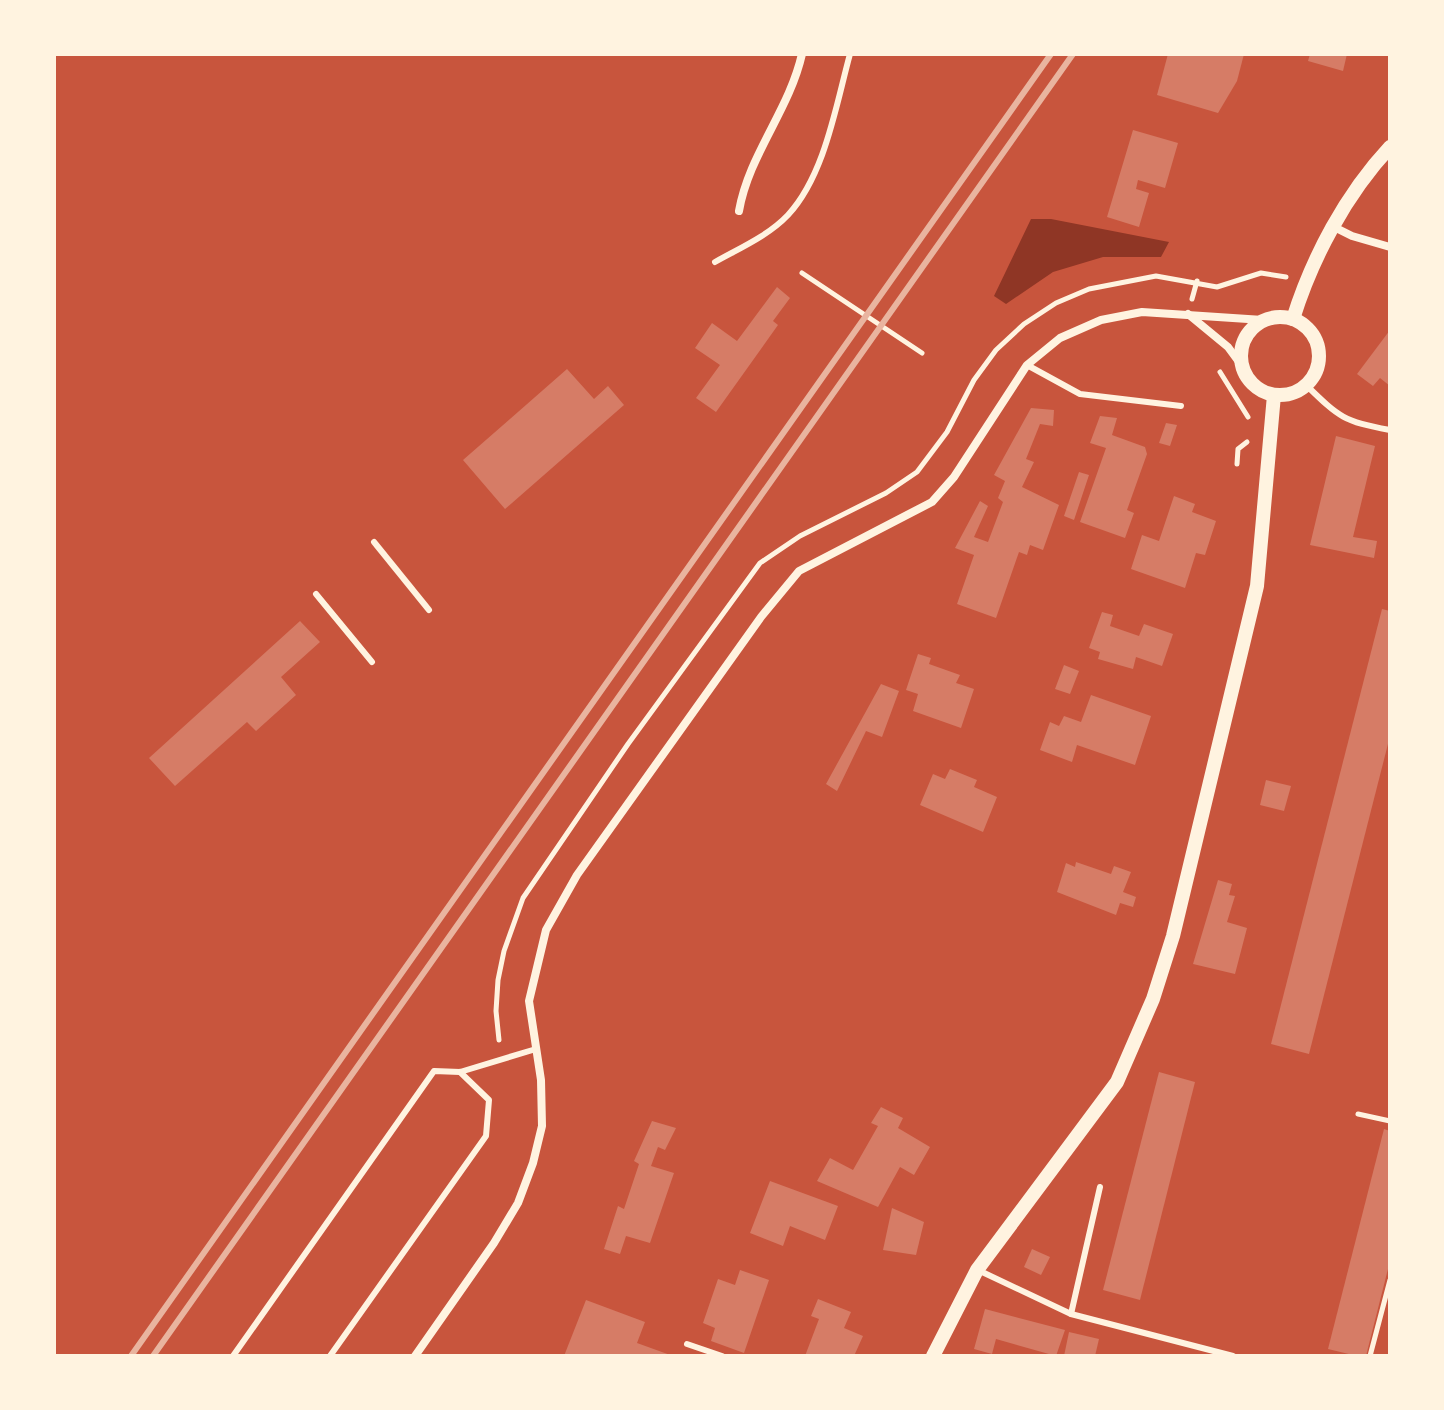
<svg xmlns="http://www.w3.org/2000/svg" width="1444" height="1410" font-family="'Space Grotesk',sans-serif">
	<rect width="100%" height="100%" fill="#c8553d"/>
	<!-- water -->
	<path fill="#8f3625" d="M 1031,219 L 1051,219 L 1169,242 L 1161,257 L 1103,257 L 1053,272 L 1006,304 L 994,296 Z"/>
	<!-- building -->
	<g fill="#d67c66">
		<path d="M 1168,54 L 1244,54 L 1237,81 L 1218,113 L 1157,95 Z"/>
		<path d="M 1310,54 L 1347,54 L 1343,71 L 1308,61 Z"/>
		<path d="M 1133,130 L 1178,143 L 1165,188 L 1138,180 L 1136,189 L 1149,193 L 1139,227 L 1107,217 Z"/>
		<path d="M 777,287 L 790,298 L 773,321 L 778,325 L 716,412 L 696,398 L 720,365 L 695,348 L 712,323 L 737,341 Z"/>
		<path d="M 1390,330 L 1390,386 L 1380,378 L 1373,386 L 1357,374 Z"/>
		<path d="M 567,369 L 594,399 L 608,386 L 624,405 L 505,509 L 463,460 Z"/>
		<path d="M 1031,408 L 1054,410 L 1053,426 L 1040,424 L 1026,459 L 1034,462 L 1022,487 L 1059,505 L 1043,550 L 1030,545 L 1027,555 L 1019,552 L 996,618 L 957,604 L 974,555 L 955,548 L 980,501 L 988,506 L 974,537 L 988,542 L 1003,502 L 998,498 L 1005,481 L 994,475 Z"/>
		<path d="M 1100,416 L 1117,418 L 1112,435 L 1145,447 L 1147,454 L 1127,510 L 1134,513 L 1125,538 L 1080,522 L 1106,448 L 1090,443 Z"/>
		<path d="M 1166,423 L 1177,425 L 1170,446 L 1159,443 Z"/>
		<path d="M 1336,436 L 1375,446 L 1353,537 L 1377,541 L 1374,558 L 1310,545 Z"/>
		<path d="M 1079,472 L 1089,475 L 1074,520 L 1064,516 Z"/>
		<path d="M 1174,496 L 1195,504 L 1192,512 L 1216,521 L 1205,555 L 1196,553 L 1185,588 L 1131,569 L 1142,535 L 1159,541 Z"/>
		<path d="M 1382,609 L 1390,611 L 1390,736 L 1309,1054 L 1271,1044 Z"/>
		<path d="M 1102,612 L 1113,615 L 1110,626 L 1139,636 L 1144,624 L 1173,634 L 1162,666 L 1136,657 L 1133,669 L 1098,659 L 1100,652 L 1089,648 Z"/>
		<path d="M 300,621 L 320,642 L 281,677 L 296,695 L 256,731 L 247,722 L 175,786 L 149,758 Z"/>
		<path d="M 918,654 L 931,658 L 929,664 L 960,675 L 956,683 L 974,689 L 961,728 L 913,711 L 918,694 L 906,690 Z"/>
		<path d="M 1064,665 L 1079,671 L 1070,694 L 1055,689 Z"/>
		<path d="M 881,684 L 899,691 L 882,737 L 866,731 L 837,791 L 826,784 Z"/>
		<path d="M 1091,695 L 1151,716 L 1135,765 L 1077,745 L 1072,762 L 1040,750 L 1050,722 L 1059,726 L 1064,716 L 1081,722 Z"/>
		<path d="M 950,769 L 977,780 L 974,787 L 997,797 L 983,832 L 920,805 L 933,774 L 945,779 Z"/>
		<path d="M 1266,780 L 1291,786 L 1284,811 L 1260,805 Z"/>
		<path d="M 1076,862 L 1111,874 L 1114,866 L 1131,872 L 1123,892 L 1136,897 L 1133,907 L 1120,903 L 1116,915 L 1057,892 L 1066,863 L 1075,867 Z"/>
		<path d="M 1218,880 L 1232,884 L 1229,895 L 1235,896 L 1227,922 L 1247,928 L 1235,974 L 1193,964 Z"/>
		<path d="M 1159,1072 L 1195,1082 L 1140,1300 L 1103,1290 Z"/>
		<path d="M 881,1107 L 903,1118 L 898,1128 L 930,1147 L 914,1175 L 900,1167 L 878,1207 L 817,1181 L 830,1158 L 853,1170 L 878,1126 L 871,1123 Z"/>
		<path d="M 652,1121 L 676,1128 L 665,1150 L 658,1147 L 651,1166 L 674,1173 L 650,1243 L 626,1236 L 620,1254 L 604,1249 L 618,1206 L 624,1209 L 639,1164 L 634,1161 Z"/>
		<path d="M 1384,1129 L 1390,1131 L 1390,1261 L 1366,1356 L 1357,1356 L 1328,1349 Z"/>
		<path d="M 770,1181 L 838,1206 L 825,1240 L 790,1226 L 783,1246 L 750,1233 Z"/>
		<path d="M 892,1208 L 924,1222 L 916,1255 L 883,1250 Z"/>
		<path d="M 1032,1249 L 1050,1257 L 1041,1275 L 1024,1267 Z"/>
		<path d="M 740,1270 L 769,1280 L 744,1353 L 711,1341 L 715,1328 L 703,1323 L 718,1279 L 735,1285 Z"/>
		<path d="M 818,1299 L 851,1312 L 844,1328 L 863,1336 L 854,1356 L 805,1356 L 819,1319 L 811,1316 Z"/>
		<path d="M 586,1300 L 645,1322 L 637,1343 L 673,1356 L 564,1356 Z"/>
		<path d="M 985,1309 L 1065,1330 L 1056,1356 L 996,1339 L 992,1354 L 974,1349 Z"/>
		<path d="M 1069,1332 L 1099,1339 L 1095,1356 L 1064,1356 Z"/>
	</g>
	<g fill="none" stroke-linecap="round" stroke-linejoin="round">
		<!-- path -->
		<g stroke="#fff3e0" stroke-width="5">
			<path d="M 802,273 L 922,353"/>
			<path d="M 1192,299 L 1197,281"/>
			<path d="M 1220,372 L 1248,417"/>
			<path d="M 1237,464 L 1238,449 L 1247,442"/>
			<path d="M 499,1040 L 496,1011 L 498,980 L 504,951 L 523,898 L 628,744 L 760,563 L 800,536 L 886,493 L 917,472 L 947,432 L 974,380 L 996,350 L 1024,324 L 1056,303 L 1089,289 L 1156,276 L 1217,287 L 1261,273 L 1286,277"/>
			<path d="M 1358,1114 L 1390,1121"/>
			<path d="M 1370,1356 L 1390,1280"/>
		</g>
		<!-- service -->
		<g stroke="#fff3e0" stroke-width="6">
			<path d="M 715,262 C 740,248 768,236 788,215 C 825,175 836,105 850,54"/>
			<path d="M 1027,365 L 1080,394 L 1181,406"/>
			<path d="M 1306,385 C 1340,418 1343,421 1390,430"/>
			<path d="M 374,542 L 429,610"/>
			<path d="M 316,594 L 372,662"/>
			<path d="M 980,1271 L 1071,1314 L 1233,1356"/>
			<path d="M 1071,1314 L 1100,1187"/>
			<path d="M 687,1344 L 722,1356"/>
			<path d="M 233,1356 L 434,1071 L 460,1072 L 536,1049"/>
			<path d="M 330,1356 L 486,1136 L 489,1100 L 460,1072"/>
		</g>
		<!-- minor -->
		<g stroke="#fff3e0" stroke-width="8">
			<path d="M 739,211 C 749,154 789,111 802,54"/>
			<path d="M 1334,227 L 1352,236 L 1390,247"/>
			<path d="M 1188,314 L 1228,347 L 1242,366"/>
			<path d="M 415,1356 L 494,1243 L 518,1203 L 533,1163 L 542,1126 L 541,1080 L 529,1001 L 546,930 L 577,875 L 761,617 L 799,571 L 932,502 L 954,477 L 1027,365 L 1060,338 L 1101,320 L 1142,312 L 1263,320"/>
		</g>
		<!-- tertiary -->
		<g stroke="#fff3e0" stroke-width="14">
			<circle cx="1280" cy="356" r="39"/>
			<path d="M 1293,319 C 1312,258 1346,194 1390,147"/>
			<path d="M 933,1356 L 977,1270 L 1117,1082 L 1153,999 L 1173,936 L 1257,586 L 1274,395"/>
		</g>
		<!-- rail -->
		<g stroke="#e9b49f" stroke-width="6">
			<path d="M 131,1356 L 1051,54"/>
			<path d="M 153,1356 L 1073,54"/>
		</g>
	</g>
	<!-- border -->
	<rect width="1444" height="1410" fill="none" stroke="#fff3e0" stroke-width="112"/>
</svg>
